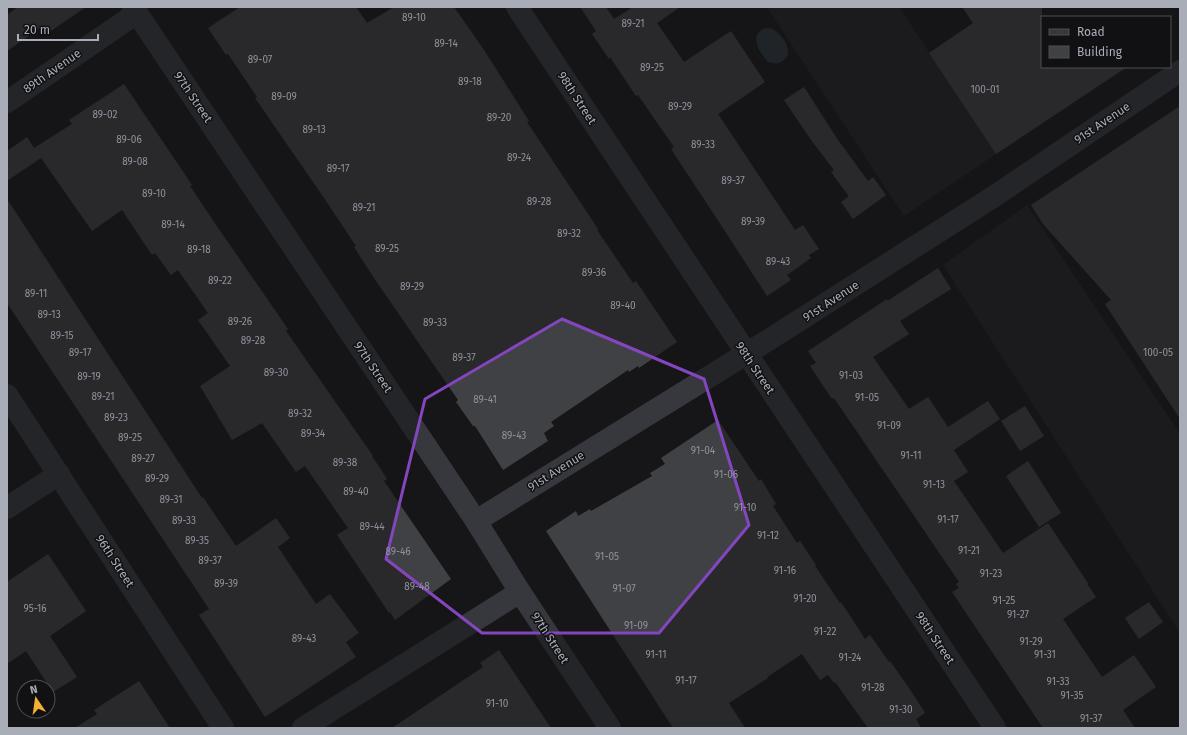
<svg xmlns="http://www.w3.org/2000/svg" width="1187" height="735" font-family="'Fira Sans',sans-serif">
	<rect width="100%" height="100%" fill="#161618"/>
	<!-- built -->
	<g fill="#222225">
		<path d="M 767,7 L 899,7 L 996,154 L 904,216 Z"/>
		<path d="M 1027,205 L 1180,434 L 1180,633 L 943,265 Z"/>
	</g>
	<!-- water -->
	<path fill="#2c353c" d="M 766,28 C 778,28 789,43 788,55 C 783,63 777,65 768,62 C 759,52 748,34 766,28 Z"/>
	<!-- building -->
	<g fill="#404145">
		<path d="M 18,7 L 86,7 L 45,35 L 40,28 L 7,51 L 7,15 Z"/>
		<path d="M 240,7 L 356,7 L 367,23 L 394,7 L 454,7 L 484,50 L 529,121 L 527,122 L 598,229 L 597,230 L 633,283 L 636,281 L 677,342 L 639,368 L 638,366 L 629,372 L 628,370 L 551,422 L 554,426 L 544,433 L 548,441 L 503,470 L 475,426 L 473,426 L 456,402 L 458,400 L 374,278 L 354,247 L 356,246 L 322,195 L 255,98 L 257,97 L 228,54 L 226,55 L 208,28 Z"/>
		<path d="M 580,7 L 606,7 L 614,19 L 633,7 L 680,7 L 657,23 L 684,62 L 731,31 L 765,82 L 718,114 L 795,230 L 803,225 L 819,249 L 809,255 L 811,258 L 787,275 L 791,280 L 767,296 L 721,225 L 671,149 L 674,147 L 638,95 L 636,96 L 610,57 L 609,59 L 592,34 L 596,31 Z"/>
		<path d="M 962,7 L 1042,7 L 1042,67 L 1127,67 L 996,154 L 929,53 L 973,23 Z"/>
		<path d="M 124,84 L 192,185 L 190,186 L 214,222 L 288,329 L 286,331 L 373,456 L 372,456 L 387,479 L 384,481 L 451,579 L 395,620 L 390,612 L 389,613 L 337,535 L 348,528 L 305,466 L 296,472 L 262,423 L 232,440 L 200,386 L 230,366 L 198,320 L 208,313 L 178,270 L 171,275 L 155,253 L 152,255 L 122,210 L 92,231 L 41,158 L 7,181 L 7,151 L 27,137 L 34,148 L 72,124 L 69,120 Z"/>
		<path d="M 804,87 L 838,140 L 868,181 L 873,177 L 886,195 L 853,219 L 841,202 L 848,197 L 848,195 L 831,172 L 834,170 L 811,140 L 784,100 Z"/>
		<path d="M 1180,106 L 1180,419 L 1105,304 L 1111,300 L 1043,224 L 1031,205 Z"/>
		<path d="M 7,199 L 202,498 L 203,497 L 236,546 L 276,518 L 290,538 L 278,547 L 316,604 L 330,594 L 359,633 L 346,642 L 356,657 L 265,717 L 199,615 L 209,609 L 7,303 Z"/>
		<path d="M 938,268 L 951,289 L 900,321 L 909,334 L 873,357 L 909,409 L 928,397 L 948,427 L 988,401 L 1000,419 L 954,450 L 968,472 L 954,481 L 1003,553 L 1048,523 L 1088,583 L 1087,584 L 1096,597 L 1063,619 L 1102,677 L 1134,655 L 1156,687 L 1123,710 L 1135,728 L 1043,728 L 952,592 L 959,588 L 956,584 L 959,582 L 834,398 L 832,399 L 810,366 L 816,363 L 808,351 L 887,299 L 887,301 Z"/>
		<path d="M 1025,406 L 1044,436 L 1020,451 L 1001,421 Z"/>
		<path d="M 718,420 L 759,481 L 761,479 L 776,504 L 773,506 L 797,543 L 800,541 L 816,565 L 815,566 L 840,603 L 841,602 L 865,639 L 870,635 L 889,662 L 890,661 L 909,688 L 925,713 L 916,719 L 921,728 L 868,728 L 835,682 L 834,683 L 828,675 L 820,680 L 802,654 L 767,677 L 768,678 L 729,703 L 745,728 L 673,728 L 546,531 L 576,511 L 578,516 L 590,509 L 591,511 L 652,476 L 650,473 L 665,464 L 661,458 Z"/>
		<path d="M 1028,461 L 1061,513 L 1039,527 L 1006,476 Z"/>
		<path d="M 48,554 L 86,611 L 50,636 L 77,677 L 53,692 L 26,651 L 7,664 L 7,582 Z"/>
		<path d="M 1149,602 L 1163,622 L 1139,639 L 1125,618 Z"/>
		<path d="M 499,650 L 551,728 L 392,728 L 483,667 L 480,663 Z"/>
		<path d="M 139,681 L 170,728 L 75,728 L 97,714 L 94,710 Z"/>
	</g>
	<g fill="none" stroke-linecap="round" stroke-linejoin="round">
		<!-- street -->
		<g stroke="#37383d" stroke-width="22">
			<path d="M 133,7 L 476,521 L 520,592 L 610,728"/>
			<path d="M 517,7 L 995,728"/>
			<path d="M 7,102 L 137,13"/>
			<path d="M 7,395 L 223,728"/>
			<path d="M 7,508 L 59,474"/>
			<path d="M 476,521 L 770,339 L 993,197 L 1180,71"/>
			<path d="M 303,728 L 520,592"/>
		</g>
	</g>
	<!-- marked area -->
	<path d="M0 0H1187V735H0ZM 562,319 L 704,379 L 749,525 L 659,633 L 482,633 L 386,559 L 425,399 Z" fill="#161618" fill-opacity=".55" fill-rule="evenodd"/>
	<path fill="none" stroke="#8446be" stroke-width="3" stroke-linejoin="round" d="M 562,319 L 704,379 L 749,525 L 659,633 L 482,633 L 386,559 L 425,399 Z"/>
	<g text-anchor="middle" stroke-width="3" stroke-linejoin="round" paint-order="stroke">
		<!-- number labels -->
		<g font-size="10" fill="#8e929b">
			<text x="414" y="21">89-10</text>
			<text x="633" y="27">89-21</text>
			<text x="446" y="47">89-14</text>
			<text x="260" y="63">89-07</text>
			<text x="652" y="71">89-25</text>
			<text x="470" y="85">89-18</text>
			<text x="985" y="93">100-01</text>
			<text x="284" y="100">89-09</text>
			<text x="680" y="110">89-29</text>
			<text x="105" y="118">89-02</text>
			<text x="499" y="121">89-20</text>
			<text x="314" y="133">89-13</text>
			<text x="129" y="143">89-06</text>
			<text x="703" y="148">89-33</text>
			<text x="519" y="161">89-24</text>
			<text x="135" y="165">89-08</text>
			<text x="338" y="172">89-17</text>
			<text x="733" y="184">89-37</text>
			<text x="154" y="197">89-10</text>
			<text x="539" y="205">89-28</text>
			<text x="364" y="211">89-21</text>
			<text x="753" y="225">89-39</text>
			<text x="173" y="228">89-14</text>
			<text x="569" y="237">89-32</text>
			<text x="387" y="252">89-25</text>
			<text x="199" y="253">89-18</text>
			<text x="778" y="265">89-43</text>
			<text x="594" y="276">89-36</text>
			<text x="220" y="284">89-22</text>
			<text x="412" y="290">89-29</text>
			<text x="36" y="297">89-11</text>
			<text x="623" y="309">89-40</text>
			<text x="49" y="318">89-13</text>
			<text x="240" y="325">89-26</text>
			<text x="435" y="326">89-33</text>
			<text x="62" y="339">89-15</text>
			<text x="253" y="344">89-28</text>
			<text x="80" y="356">89-17</text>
			<text x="1158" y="356">100-05</text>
			<text x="464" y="361">89-37</text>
			<text x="276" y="376">89-30</text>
			<text x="851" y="379">91-03</text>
			<text x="89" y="380">89-19</text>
			<text x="103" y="400">89-21</text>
			<text x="867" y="401">91-05</text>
			<text x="485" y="403">89-41</text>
			<text x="300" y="417">89-32</text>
			<text x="116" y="421">89-23</text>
			<text x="889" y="429">91-09</text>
			<text x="313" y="437">89-34</text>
			<text x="514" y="439">89-43</text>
			<text x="130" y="441">89-25</text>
			<text x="703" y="454">91-04</text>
			<text x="911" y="459">91-11</text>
			<text x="143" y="462">89-27</text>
			<text x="345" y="466">89-38</text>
			<text x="726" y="478">91-06</text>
			<text x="157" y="482">89-29</text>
			<text x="934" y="488">91-13</text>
			<text x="356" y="495">89-40</text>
			<text x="171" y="503">89-31</text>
			<text x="745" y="511">91-10</text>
			<text x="948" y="523">91-17</text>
			<text x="184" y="524">89-33</text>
			<text x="372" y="530">89-44</text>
			<text x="768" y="539">91-12</text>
			<text x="197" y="544">89-35</text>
			<text x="969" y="554">91-21</text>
			<text x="398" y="555">89-46</text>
			<text x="607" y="560">91-05</text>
			<text x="210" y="564">89-37</text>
			<text x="785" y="574">91-16</text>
			<text x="991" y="577">91-23</text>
			<text x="226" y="587">89-39</text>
			<text x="417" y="590">89-48</text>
			<text x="624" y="592">91-07</text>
			<text x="805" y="602">91-20</text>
			<text x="1004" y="604">91-25</text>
			<text x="35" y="612">95-16</text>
			<text x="1018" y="618">91-27</text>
			<text x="636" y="629">91-09</text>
			<text x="825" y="635">91-22</text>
			<text x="304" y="642">89-43</text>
			<text x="1031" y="645">91-29</text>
			<text x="656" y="658">91-11</text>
			<text x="1045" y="658">91-31</text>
			<text x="850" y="661">91-24</text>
			<text x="686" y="684">91-17</text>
			<text x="1058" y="685">91-33</text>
			<text x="873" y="691">91-28</text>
			<text x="1072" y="699">91-35</text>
			<text x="497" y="707">91-10</text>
			<text x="901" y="713">91-30</text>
			<text x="1091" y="722">91-37</text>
		</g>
		<!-- street labels -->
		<g font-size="12" fill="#a8adb8" stroke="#111113">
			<text transform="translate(52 71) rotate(-35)" y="4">89th Avenue</text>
			<text transform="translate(193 97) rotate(56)" y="4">97th Street</text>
			<text transform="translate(577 98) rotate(57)" y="4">98th Street</text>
			<text transform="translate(1102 123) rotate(-34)" y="4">91st Avenue</text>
			<text transform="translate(831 301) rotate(-33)" y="4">91st Avenue</text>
			<text transform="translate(373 367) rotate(56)" y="4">97th Street</text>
			<text transform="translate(755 368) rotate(56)" y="4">98th Street</text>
			<text transform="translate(556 471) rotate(-32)" y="4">91st Avenue</text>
			<text transform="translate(115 561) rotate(57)" y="4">96th Street</text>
			<text transform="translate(550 638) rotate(57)" y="4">97th Street</text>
			<text transform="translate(935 638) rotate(56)" y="4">98th Street</text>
		</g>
	</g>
	<!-- border -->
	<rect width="1187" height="735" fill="none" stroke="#a8adb8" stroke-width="16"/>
	<!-- legend -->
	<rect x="1041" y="16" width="130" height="52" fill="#111113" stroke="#4d4f55"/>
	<rect x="1049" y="29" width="20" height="6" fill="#37383d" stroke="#4d4f55"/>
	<text x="1077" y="36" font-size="12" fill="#a8adb8">Road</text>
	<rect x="1049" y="46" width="20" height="12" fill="#404145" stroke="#4d4f55"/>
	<text x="1077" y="56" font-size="12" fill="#a8adb8">Building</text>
	<!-- north arrow -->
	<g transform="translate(36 699) rotate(347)"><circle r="19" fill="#111113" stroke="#4d4f55"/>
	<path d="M0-3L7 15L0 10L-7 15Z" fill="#f2b134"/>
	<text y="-6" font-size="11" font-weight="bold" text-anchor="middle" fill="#a8adb8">N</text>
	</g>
	<!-- scale -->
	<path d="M18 34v6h80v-6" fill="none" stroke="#a8adb8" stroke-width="2"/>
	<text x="24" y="34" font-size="12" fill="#a8adb8" stroke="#111113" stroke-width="3" paint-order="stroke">20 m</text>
</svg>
